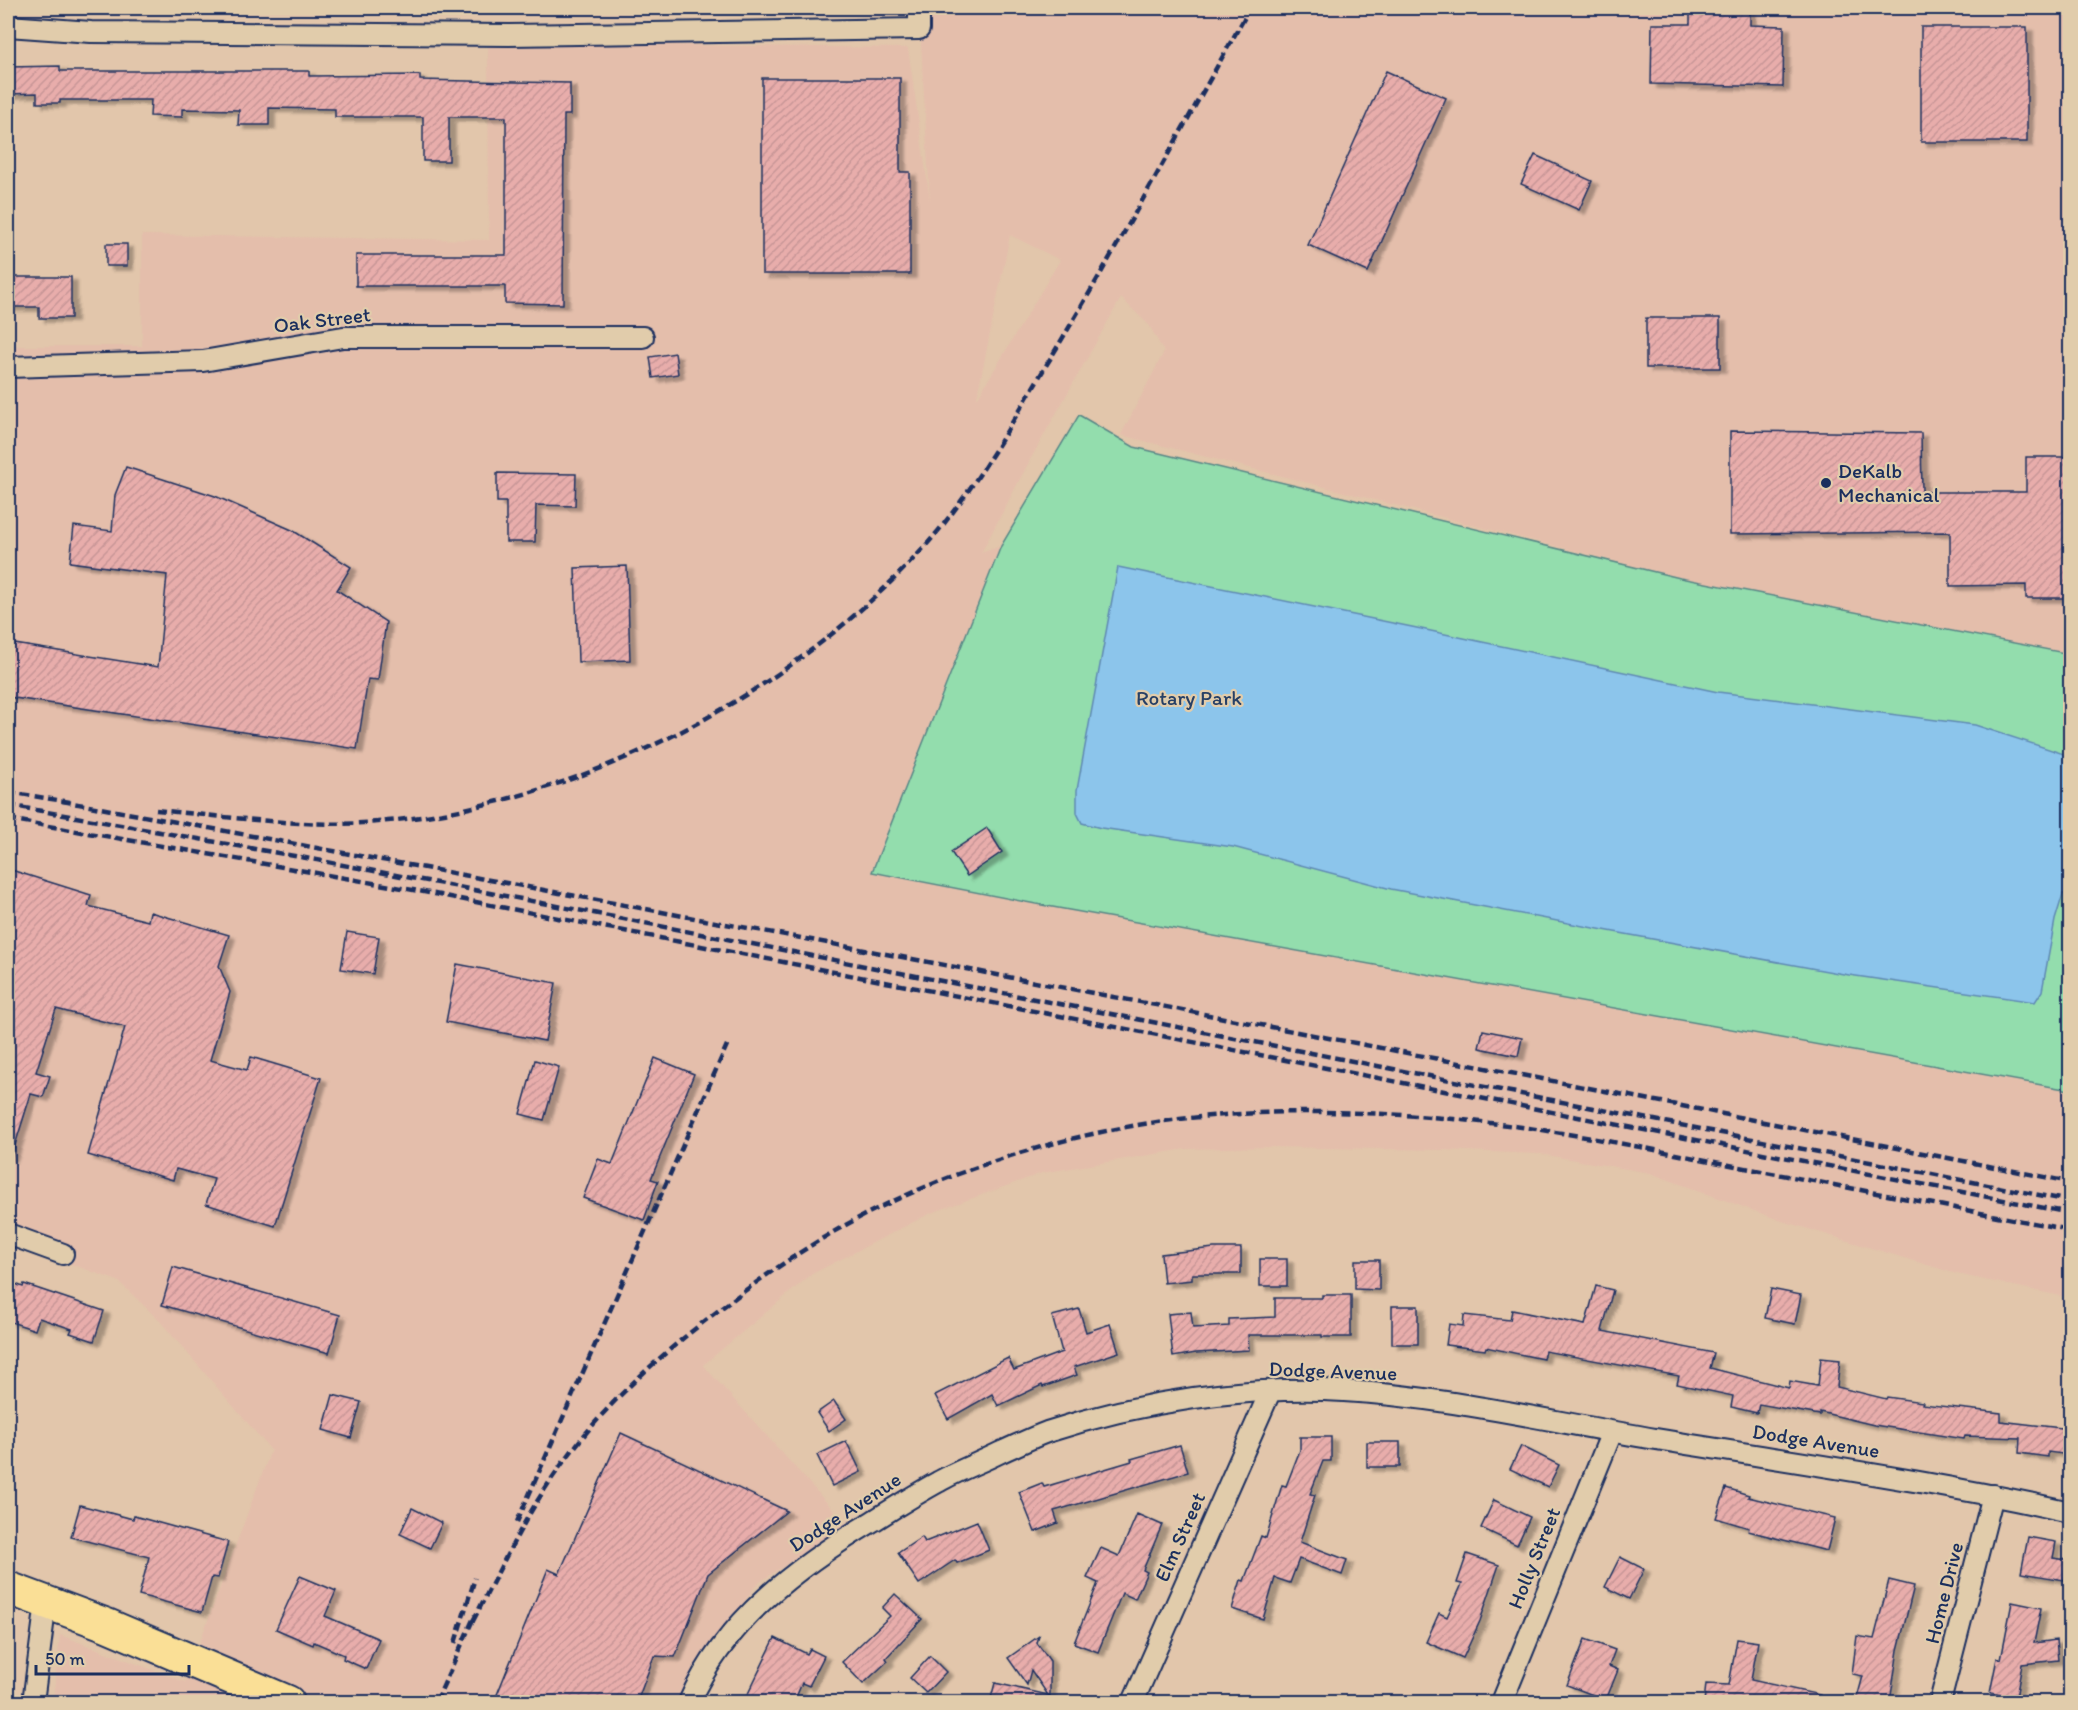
<svg xmlns="http://www.w3.org/2000/svg" width="2078" height="1710" font-family="Itim,sans-serif">
	<defs>
		<pattern id="building-hatch" width="6" height="6" patternUnits="userSpaceOnUse" patternTransform="scale(1.5)"><rect width="6" height="6" fill="#e8adab"/><path d="M-1 1l2-2M0 6l6-6M5 7l2-2" fill="none" stroke="#c69596"/></pattern>
		<filter id="shadow"><feDropShadow dx="6" dy="4" stdDeviation="1.5" flood-color="#0004"/></filter>
	</defs>
	<rect width="100%" height="100%" fill="#e2c6ab"/>
	<filter id="ink" filterUnits="userSpaceOnUse"><feTurbulence type="fractalNoise" baseFrequency=".0167" numOctaves="2"/><feDisplacementMap in="SourceGraphic" scale="12" xChannelSelector="R" yChannelSelector="G"/><feConvolveMatrix kernelMatrix="1 2 1 2 8 2 1 2 1" color-interpolation-filters="sRGB"/></filter>
	<g filter="url(#ink)">
		<!-- built -->
		<path fill="#e4beab" fill-rule="evenodd" d="M 919,8 L 2070,8 L 2070,654 L 1680,578 L 1121,435 L 1164,352 L 1149,325 L 1121,298 L 1030,460 L 981,553 L 1001,546 L 872,871 L 2070,1090 L 2070,1298 L 1957,1274 L 1782,1221 L 1650,1173 L 1541,1154 L 1444,1150 L 1268,1147 L 1186,1149 L 1042,1173 L 931,1213 L 812,1274 L 703,1365 L 846,1524 L 757,1584 L 692,1674 L 679,1702 L 53,1702 L 60,1635 L 185,1682 L 271,1450 L 159,1320 L 118,1281 L 8,1241 L 8,346 L 142,346 L 142,235 L 489,240 L 488,43 L 908,48 L 930,200 ZM 1010,235 L 1060,260 L 978,397 L 977,397 Z"/>
		<!-- park -->
		<path fill="#93ddad" stroke="#578686" stroke-width="1.5" d="M 1079,415 L 1134,447 L 1680,578 L 2070,654 L 2070,1090 L 1036,904 L 872,872 L 1001,546 Z"/>
		<!-- water -->
		<path fill="#8cc5eb" stroke="#5f89b3" stroke-width="1.5" d="M 1118,567 L 1412,627 L 1718,692 L 1975,725 L 2070,756 L 2070,835 L 2068,844 L 2070,845 L 2070,894 L 2063,894 L 2055,920 L 2042,991 L 2035,1002 L 1849,975 L 1609,931 L 1391,889 L 1233,847 L 1101,828 L 1082,823 L 1077,813 L 1077,790 Z"/>
		<!-- building -->
		<g fill="url(#building-hatch)" stroke="#1b2f5e" stroke-width="1.5" filter="url(#shadow)">
			<path d="M 1690,8 L 1750,8 L 1750,25 L 1784,26 L 1783,87 L 1651,84 L 1652,24 L 1690,24 Z"/>
			<rect x="1921" y="27" width="106" height="115"/>
			<path d="M 60,66 L 60,71 L 309,71 L 309,76 L 420,75 L 420,80 L 570,83 L 570,115 L 564,115 L 563,304 L 505,303 L 505,286 L 356,286 L 356,255 L 506,255 L 506,117 L 449,117 L 449,161 L 423,161 L 423,117 L 335,117 L 335,109 L 269,108 L 269,125 L 238,125 L 239,110 L 182,109 L 182,117 L 150,116 L 151,100 L 60,100 L 60,103 L 37,103 L 37,93 L 8,94 L 8,67 Z"/>
			<path d="M 1386,71 L 1446,98 L 1368,272 L 1308,245 Z"/>
			<path d="M 762,78 L 900,78 L 900,172 L 910,172 L 910,274 L 762,274 Z"/>
			<path d="M 1535,155 L 1592,181 L 1579,210 L 1521,184 Z"/>
			<rect x="106" y="244" width="21" height="22"/>
			<path d="M 8,277 L 71,277 L 71,318 L 39,318 L 39,307 L 8,307 Z"/>
			<rect x="1646" y="318" width="74" height="50"/>
			<path d="M 675,353 L 678,374 L 653,378 L 650,357 Z"/>
			<path d="M 1730,431 L 1921,433 L 1922,492 L 2026,492 L 2026,457 L 2070,457 L 2070,598 L 2026,598 L 2026,585 L 1950,586 L 1950,532 L 1730,534 Z"/>
			<path d="M 126,467 L 215,496 L 292,530 L 351,567 L 337,590 L 386,622 L 378,680 L 368,679 L 357,749 L 8,697 L 8,643 L 158,667 L 167,575 L 70,562 L 74,526 L 112,531 L 115,495 Z"/>
			<path d="M 497,473 L 576,474 L 575,506 L 536,505 L 535,542 L 506,542 L 506,502 L 497,502 Z"/>
			<path d="M 627,566 L 630,660 L 578,662 L 575,568 Z"/>
			<path d="M 987,828 L 1002,852 L 967,876 L 951,852 Z"/>
			<path d="M 8,869 L 91,895 L 88,906 L 148,921 L 150,912 L 229,935 L 219,966 L 230,992 L 210,1060 L 247,1070 L 251,1057 L 321,1078 L 275,1226 L 206,1204 L 214,1179 L 176,1169 L 173,1180 L 88,1155 L 125,1027 L 56,1009 L 36,1072 L 50,1076 L 43,1097 L 31,1094 L 11,1158 L 8,1157 Z"/>
			<path d="M 347,932 L 379,937 L 373,974 L 341,969 Z"/>
			<path d="M 457,964 L 556,983 L 545,1041 L 446,1022 Z"/>
			<path d="M 1483,1030 L 1522,1038 L 1518,1056 L 1479,1048 Z"/>
			<path d="M 655,1058 L 694,1074 L 651,1179 L 658,1181 L 644,1220 L 583,1198 L 598,1159 L 612,1164 Z"/>
			<path d="M 535,1060 L 559,1067 L 544,1120 L 520,1114 Z"/>
			<path d="M 1214,1248 L 1241,1248 L 1241,1274 L 1192,1274 L 1192,1280 L 1164,1283 L 1161,1254 Z"/>
			<rect x="1260" y="1259" width="27" height="27"/>
			<path d="M 1355,1260 L 1379,1260 L 1379,1290 L 1355,1289 Z"/>
			<path d="M 173,1267 L 340,1315 L 329,1353 L 162,1305 Z"/>
			<path d="M 8,1281 L 23,1287 L 24,1284 L 104,1311 L 94,1341 L 70,1333 L 72,1329 L 39,1318 L 35,1330 L 8,1321 Z"/>
			<path d="M 1596,1286 L 1613,1290 L 1602,1331 L 1714,1353 L 1710,1368 L 1789,1388 L 1790,1381 L 1818,1386 L 1821,1358 L 1840,1360 L 1837,1387 L 1886,1399 L 1887,1397 L 1923,1402 L 1922,1404 L 2001,1413 L 2001,1421 L 2070,1429 L 2070,1455 L 2048,1452 L 2048,1457 L 2019,1453 L 2020,1438 L 1965,1436 L 1964,1439 L 1874,1425 L 1820,1412 L 1820,1415 L 1759,1404 L 1757,1413 L 1731,1407 L 1733,1396 L 1677,1384 L 1679,1376 L 1545,1351 L 1543,1359 L 1486,1347 L 1485,1350 L 1446,1345 L 1449,1324 L 1463,1326 L 1464,1315 L 1510,1320 L 1512,1310 L 1585,1325 Z"/>
			<path d="M 1771,1289 L 1801,1295 L 1795,1324 L 1765,1318 Z"/>
			<path d="M 1322,1295 L 1351,1295 L 1351,1337 L 1322,1337 L 1322,1335 L 1248,1335 L 1249,1350 L 1196,1353 L 1173,1357 L 1168,1314 L 1191,1312 L 1193,1328 L 1229,1326 L 1229,1319 L 1275,1317 L 1275,1298 L 1322,1298 Z"/>
			<rect x="1392" y="1306" width="26" height="38"/>
			<path d="M 1079,1309 L 1086,1332 L 1110,1324 L 1119,1352 L 1074,1367 L 1077,1375 L 1043,1387 L 1042,1385 L 998,1406 L 992,1394 L 948,1419 L 935,1395 L 1008,1358 L 1014,1370 L 1062,1352 L 1052,1316 Z"/>
			<path d="M 333,1395 L 361,1402 L 351,1438 L 323,1430 Z"/>
			<path d="M 834,1401 L 846,1419 L 829,1431 L 817,1413 Z"/>
			<path d="M 621,1433 L 787,1511 L 708,1574 L 675,1657 L 654,1656 L 637,1702 L 494,1702 L 548,1569 L 559,1574 Z"/>
			<path d="M 1300,1437 L 1331,1437 L 1331,1461 L 1323,1461 L 1310,1494 L 1315,1495 L 1300,1542 L 1347,1560 L 1342,1575 L 1299,1559 L 1290,1583 L 1275,1578 L 1263,1619 L 1232,1609 L 1241,1580 L 1244,1581 L 1261,1536 L 1266,1538 L 1282,1485 L 1286,1486 L 1300,1450 Z"/>
			<path d="M 846,1441 L 861,1472 L 832,1486 L 817,1455 Z"/>
			<rect x="1367" y="1442" width="33" height="25"/>
			<path d="M 1180,1445 L 1188,1472 L 1054,1511 L 1058,1523 L 1035,1532 L 1019,1492 L 1042,1483 L 1044,1487 L 1132,1461 L 1131,1459 Z"/>
			<path d="M 1521,1446 L 1559,1465 L 1548,1487 L 1510,1469 Z"/>
			<path d="M 1726,1488 L 1749,1495 L 1748,1497 L 1835,1518 L 1827,1551 L 1748,1531 L 1749,1528 L 1716,1518 Z"/>
			<path d="M 1494,1500 L 1530,1517 L 1517,1545 L 1481,1528 Z"/>
			<path d="M 80,1505 L 133,1519 L 134,1516 L 228,1542 L 218,1578 L 212,1577 L 202,1612 L 139,1595 L 149,1557 L 71,1537 Z"/>
			<path d="M 412,1508 L 442,1523 L 430,1548 L 400,1534 Z"/>
			<path d="M 1137,1514 L 1162,1525 L 1143,1570 L 1147,1572 L 1135,1599 L 1122,1593 L 1098,1652 L 1074,1643 L 1098,1583 L 1087,1578 L 1101,1548 L 1119,1556 Z"/>
			<path d="M 977,1521 L 989,1550 L 957,1563 L 955,1560 L 919,1584 L 898,1553 L 922,1537 L 925,1542 Z"/>
			<path d="M 2028,1537 L 2056,1542 L 2053,1558 L 2067,1560 L 2064,1580 L 2021,1573 Z"/>
			<path d="M 1467,1554 L 1499,1565 L 1480,1621 L 1463,1658 L 1426,1642 L 1439,1613 L 1447,1617 L 1462,1584 L 1457,1583 Z"/>
			<path d="M 1620,1557 L 1644,1569 L 1629,1599 L 1605,1587 Z"/>
			<path d="M 300,1576 L 336,1591 L 325,1616 L 379,1639 L 366,1669 L 343,1659 L 344,1655 L 314,1642 L 313,1645 L 276,1629 Z"/>
			<path d="M 1889,1580 L 1914,1586 L 1898,1650 L 1890,1702 L 1856,1702 L 1863,1676 L 1852,1674 L 1857,1636 L 1874,1639 Z"/>
			<path d="M 895,1594 L 922,1619 L 886,1658 L 888,1661 L 863,1684 L 842,1662 L 890,1616 L 882,1608 Z"/>
			<path d="M 2012,1602 L 2041,1608 L 2034,1643 L 2056,1640 L 2058,1660 L 2022,1664 L 2016,1698 L 1990,1693 L 1997,1658 L 2001,1659 Z"/>
			<path d="M 1039,1636 L 1037,1643 L 1050,1661 L 1050,1702 L 990,1702 L 995,1683 L 1048,1695 L 1031,1670 L 1027,1685 L 1008,1658 Z"/>
			<path d="M 775,1638 L 807,1654 L 810,1649 L 824,1656 L 809,1686 L 802,1683 L 794,1702 L 744,1702 Z"/>
			<path d="M 1585,1639 L 1615,1650 L 1609,1666 L 1618,1670 L 1606,1700 L 1567,1685 Z"/>
			<path d="M 1737,1639 L 1758,1642 L 1751,1680 L 1820,1695 L 1819,1702 L 1704,1702 L 1706,1684 L 1729,1685 Z"/>
			<path d="M 930,1656 L 946,1672 L 926,1693 L 910,1678 Z"/>
		</g>
		<g fill="none" stroke-linecap="round" stroke-linejoin="round">
			<!-- street casing -->
			<g stroke="#1b2f5e" stroke-width="24">
				<g id="street">
					<path d="M 8,26 L 91,32 L 509,35 L 919,29 L 919,8"/>
					<path d="M 8,367 L 203,361 L 343,337 L 643,337"/>
					<path d="M 8,1234 L 63,1254"/>
					<path d="M 33,1702 L 46,1602"/>
					<path d="M 689,1702 C 725,1620 798,1566 873,1521 C 894,1508 916,1494 938,1482 C 957,1471 979,1463 999,1453 C 1015,1446 1031,1438 1047,1432 C 1138,1402 1248,1385 1344,1391 C 1449,1397 1552,1422 1656,1439 C 1794,1462 1934,1481 2070,1512"/>
					<path d="M 1133,1702 L 1270,1392"/>
					<path d="M 1502,1702 L 1612,1432"/>
					<path d="M 1940,1702 L 1993,1495"/>
				</g>
			</g>
			<!-- primary casing -->
			<g stroke="#1b2f5e" stroke-width="36">
				<path id="primary" d="M 8,1588 L 107,1625 L 288,1702"/>
			</g>
			<!-- street -->
			<use href="#street" stroke="#e1ccab" stroke-width="20"/>
			<!-- primary -->
			<use href="#primary" stroke="#fadf96" stroke-width="32"/>
			<!-- rail -->
			<g stroke="#1b2f5e" stroke-width="4.5" stroke-dasharray="9 4.5" stroke-linecap="butt">
				<path d="M 8,792 L 70,802"/>
				<path d="M 62,801 C 732,924 1402,1050 2070,1182"/>
				<path d="M 8,805 L 317,860 L 542,903 L 2070,1201"/>
				<path d="M 156,810 C 230,817 304,828 378,822 C 578,804 783,700 919,553 C 968,500 1007,431 1044,369 C 1116,251 1182,128 1250,8"/>
				<path d="M 8,819 L 419,891 L 2070,1213"/>
				<path d="M 517,1522 L 727,1045"/>
				<path d="M 473,1621 C 502,1565 529,1507 568,1456 C 620,1386 690,1330 761,1279 C 791,1258 821,1238 853,1221 C 947,1171 1067,1133 1172,1120 C 1280,1107 1392,1111 1499,1124 C 1580,1134 1660,1151 1740,1167 C 1850,1188 1960,1209 2070,1230"/>
				<path d="M 455,1643 L 475,1578"/>
				<path d="M 436,1702 L 475,1615"/>
			</g>
		</g>
	</g>
	<!-- markers -->
	<circle fill="#1b2f5e" stroke="#e1ccab" stroke-width="2" cx="1826" cy="483" r="6"/>
	<g text-anchor="middle" stroke-width="4.5" stroke-linejoin="round" paint-order="stroke">
		<!-- street labels -->
		<g font-size="21" fill="#1b2f5e" stroke="#e1ccab">
			<text transform="translate(322 320) rotate(-7)" y="7">Oak Street</text>
			<text transform="translate(1333 1371) rotate(2)" y="7">Dodge Avenue</text>
			<text transform="translate(1816 1441) rotate(9)" y="7">Dodge Avenue</text>
			<text transform="translate(845 1512) rotate(-33)" y="7">Dodge Avenue</text>
			<text transform="translate(1180 1537) rotate(-66)" y="7">Elm Street</text>
			<text transform="translate(1534 1558) rotate(-68)" y="7">Holly Street</text>
			<text transform="translate(1944 1593) rotate(-76)" y="7">Home Drive</text>
		</g>
		<!-- poi labels -->
		<g font-size="21" fill="#1b2f5e" stroke="#e1ccab" text-anchor="start">
			<text x="1838" y="478">DeKalb<tspan x="1838" dy="24">Mechanical</tspan></text>
		</g>
		<!-- park labels -->
		<g font-size="21" fill="#274066" stroke="#e1ccab">
			<text x="1189" y="705">Rotary Park</text>
		</g>
	</g>
	<!-- margin -->
	<rect width="2078" height="1710" fill="none" stroke="#e1ccab" stroke-width="30"/>
	<rect x="15" y="15" width="2048" height="1680" fill="none" stroke="#1b2f5e" stroke-width="2" filter="url(#ink)"/>
	<!-- scale -->
	<path d="M36 1665v9h153v-9" fill="none" stroke="#1b2f5e" stroke-width="3"/>
	<text x="45" y="1665" font-size="18" fill="#1b2f5e" stroke="#e1ccab" stroke-width="4.5" paint-order="stroke">50 m</text>
</svg>
